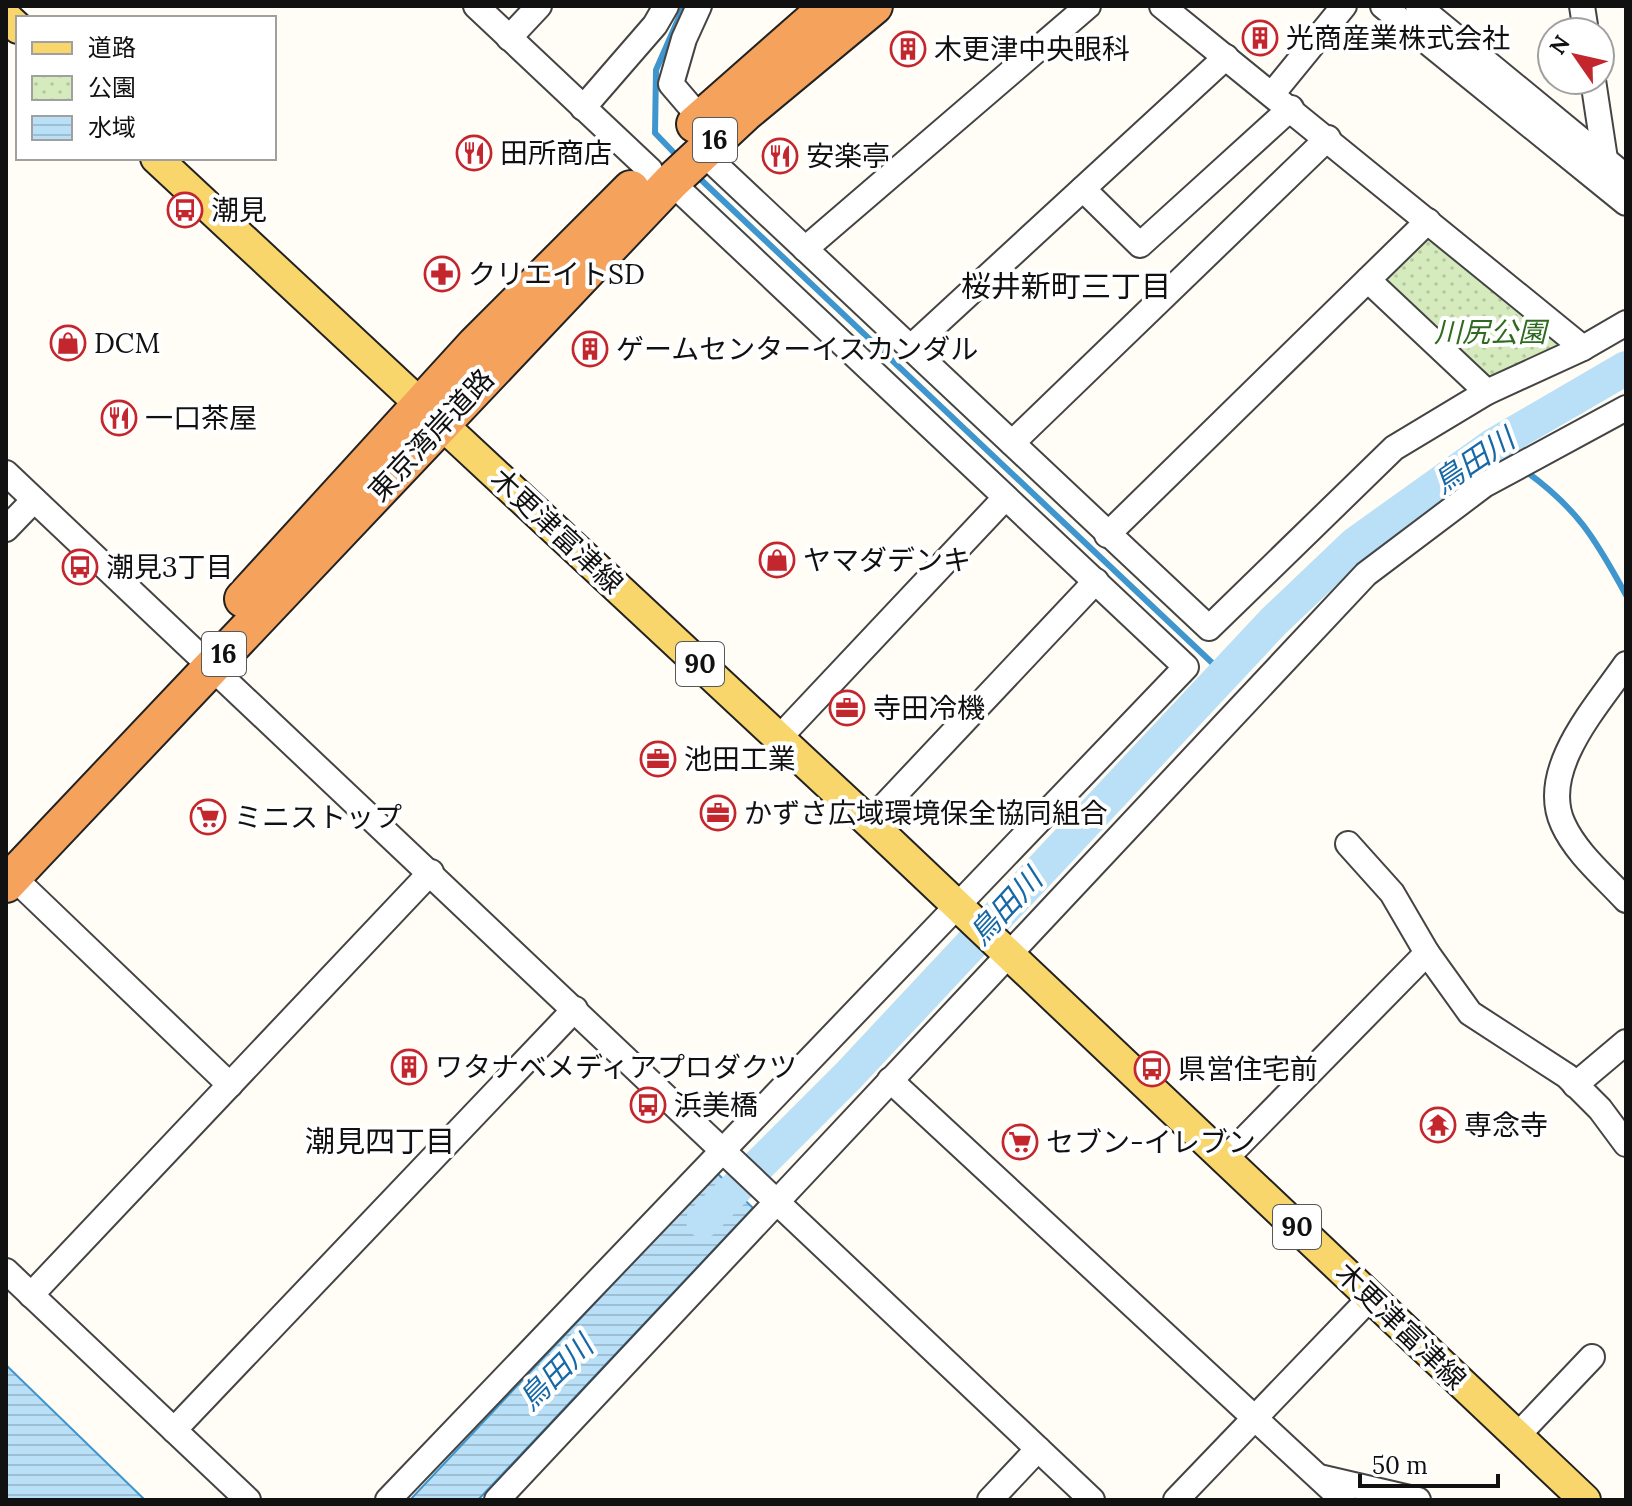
<svg xmlns="http://www.w3.org/2000/svg" width="1632" height="1506" font-family="Lora,'Noto Sans JP',serif">
	<defs>
		<pattern id="park-dots" width="8" height="8" patternUnits="userSpaceOnUse" patternTransform="scale(2)"><rect width="8" height="8" fill="#d5ebbd"/><path d="M2 2h.1M6 6h.1" fill="none" stroke="#b6c8a1" stroke-width="1.8" stroke-linecap="round"/></pattern>
		<pattern id="water-rules" width="6" height="5" patternUnits="userSpaceOnUse" patternTransform="scale(2)"><rect width="6" height="5" fill="#b9e0f7"/><path d="M0 2.5h6" fill="none" stroke="#9ebfd3"/></pattern>
	</defs>
	<rect width="100%" height="100%" fill="#fffdf5"/>
	<!-- park -->
	<path fill="url(#park-dots)" d="M 1428,233 L 1556,337 L 1557,345 L 1490,380 L 1381,277 Z"/>
	<!-- water -->
	<g fill="url(#water-rules)" stroke="#3f96cf" stroke-width="2">
		<path d="M 717,1173 L 753,1208 L 478,1500 L 410,1500 Z"/>
		<path d="M 6,1365 L 145,1500 L 6,1500 Z"/>
	</g>
	<g fill="none" stroke-linecap="round" stroke-linejoin="round">
		<!-- stream -->
		<g stroke="#3f96cf" stroke-width="6">
			<path d="M 680,159 L 655,133 L 656,70 L 684,6"/>
			<path d="M 696,175 L 1225,675"/>
			<path d="M 1492,446 L 1512,461"/>
			<path d="M 1524,470 C 1577,508 1595,538 1626,595"/>
		</g>
		<!-- river -->
		<path stroke="#b9e0f7" stroke-width="34" d="M 703,1221 L 849,1075 L 1273,622 L 1355,544 L 1492,446 L 1626,368"/>
		<!-- minor casing -->
		<g stroke="#444" stroke-width="28">
			<g id="minor">
				<path d="M 476,6 L 650,170"/>
				<path d="M 699,6 L 684,39 L 671,84 L 701,119"/>
				<path d="M 1162,6 L 1583,348"/>
				<path d="M 1383,6 L 1626,203"/>
				<path d="M 1418,6 L 1626,177"/>
				<path d="M 1582,6 L 1586,32"/>
				<path d="M 509,38 L 539,6"/>
				<path d="M 1593,80 L 1605,159 L 1601,164"/>
				<path d="M 1273,93 L 1344,6"/>
				<path d="M 583,108 L 655,25 L 666,6"/>
				<path d="M 702,152 L 1209,628 L 1394,448 L 1487,392 L 1583,348 L 1626,323"/>
				<path d="M 1083,189 L 1140,245 L 1291,108"/>
				<path d="M 805,249 L 1088,6"/>
				<path d="M 1368,280 L 1487,392"/>
				<path d="M 910,348 L 1226,57"/>
				<path d="M 1012,443 L 1328,138"/>
				<path d="M 6,473 L 1092,1500"/>
				<path d="M 6,529 L 34,500"/>
				<path d="M 1107,535 L 1428,221"/>
				<path d="M 1626,664 C 1597,706 1538,770 1563,824 C 1576,853 1605,877 1626,900"/>
				<path d="M 779,738 L 1005,498"/>
				<path d="M 869,822 L 1096,581"/>
				<path d="M 1348,844 L 1392,893 L 1427,953 L 1470,1013 L 1567,1076 L 1600,1109 L 1626,1144"/>
				<path d="M 13,877 L 230,1085"/>
				<path d="M 890,1080 L 1343,1500"/>
				<path d="M 1575,1085 L 1626,1042"/>
				<path d="M 1225,1159 L 1427,953"/>
				<path d="M 6,1271 L 248,1500"/>
				<path d="M 31,1295 L 431,872"/>
				<path d="M 174,1430 L 575,1009"/>
				<path d="M 1516,1437 L 1592,1357"/>
				<path d="M 1319,1477 L 1418,1500"/>
				<path d="M 388,1500 L 1186,667 L 671,182"/>
				<path d="M 497,1500 L 1366,574 L 1484,485 L 1626,408"/>
				<path d="M 990,1500 L 1038,1449"/>
				<path d="M 1176,1500 L 1371,1297"/>
			</g>
		</g>
		<!-- major casing -->
		<g stroke="#222" stroke-width="34">
			<g id="major">
				<path d="M 6,17 L 18,28"/>
				<path d="M 156,158 L 869,822 L 1585,1500"/>
			</g>
		</g>
		<!-- highway casing -->
		<g stroke="#222" stroke-width="40">
			<g id="highway">
				<path d="M 695,124 L 829,6"/>
				<path d="M 243,599 L 475,345 L 631,189"/>
				<path d="M 6,884 L 671,182 L 745,113 L 874,6"/>
			</g>
		</g>
		<!-- minor -->
		<use href="#minor" stroke="#fff" stroke-width="24"/>
		<!-- major -->
		<use href="#major" stroke="#f9d66b" stroke-width="30"/>
		<!-- highway -->
		<use href="#highway" stroke="#f5a25d" stroke-width="36"/>
	</g>
	<!-- icons -->
	<defs>
		<g id="building-ring" transform="scale(1.8)"><circle r="9.5" fill="#fff" stroke="#c4262e" stroke-width="1.5"/><path d="M-4-6H4V6H1V3H-1V6H-4ZM-2.5-4.3h1.7v1.8h-1.7ZM.8-4.3h1.7v1.8H.8ZM-2.5-1h1.7V.8h-1.7ZM.8-1h1.7V.8H.8Z" fill="#c4262e"/></g>
		<g id="restaurant-ring" transform="scale(1.8)"><circle r="9.5" fill="#fff" stroke="#c4262e" stroke-width="1.5"/><path d="M-5-6h1v4h1v-4h1v4h1v-4h1v5L-1.5 .5V6h-2V.5L-5-1ZM5-6V6H3V1.5H1.5Q1.5-4 5-6Z" fill="#c4262e"/></g>
		<g id="bus-ring" transform="scale(1.8)"><circle r="9.5" fill="#fff" stroke="#c4262e" stroke-width="1.5"/><path d="M-5-6H5V4H4V6H2V4H-2V6H-4V4H-5ZM-3.5-4V0h7V-4ZM-3.5 1.2v1.5H-2V1.2ZM2 1.2v1.5H3.5V1.2Z" fill="#c4262e"/></g>
		<g id="pharmacy-ring" transform="scale(1.8)"><circle r="9.5" fill="#fff" stroke="#c4262e" stroke-width="1.5"/><path d="M-2-6h4v4h4v4h-4v4h-4v-4h-4v-4h4Z" fill="#c4262e"/></g>
		<g id="shop-ring" transform="scale(1.8)"><circle r="9.5" fill="#fff" stroke="#c4262e" stroke-width="1.5"/><path d="M-5-2.5h2.3a2.7 3.5 0 0 1 5.4 0H5L5.5 6h-11ZM-1.5-2.5h3a1.5 2.3 0 0 0-3 0Z" fill="#c4262e"/></g>
		<g id="office-ring" transform="scale(1.8)"><circle r="9.5" fill="#fff" stroke="#c4262e" stroke-width="1.5"/><path d="M-6-3h4V-5.5h4V-3h4V5H-6ZM-1-4.5V-3h2v-1.5ZM-6 0V1H6V0Z" fill="#c4262e"/></g>
		<g id="supermarket-ring" transform="scale(1.8)"><circle r="9.5" fill="#fff" stroke="#c4262e" stroke-width="1.5"/><path d="M-6-5.5h2.5l.6 2H6L4.5 2H-2.5L-4.4-4H-6ZM-1.5 3.2a1.3 1.3 0 1 0 .1 0ZM3 3.2a1.3 1.3 0 1 0 .1 0Z" fill="#c4262e"/></g>
		<g id="temple-ring" transform="scale(1.8)"><circle r="9.5" fill="#fff" stroke="#c4262e" stroke-width="1.5"/><path d="M0-6L5-2H3V0L6.5 2.5H4V6H1.5V3h-3V6H-4V2.5H-6.5L-3 0V-2H-5Z" fill="#c4262e"/></g>
	</defs>
	<g fill-rule="evenodd">
		<use href="#building-ring" x="1260" y="38"/>
		<use href="#building-ring" x="908" y="49"/>
		<use href="#restaurant-ring" x="474" y="153"/>
		<use href="#restaurant-ring" x="780" y="156"/>
		<use href="#bus-ring" x="185" y="210"/>
		<use href="#pharmacy-ring" x="442" y="274"/>
		<use href="#shop-ring" x="68" y="343"/>
		<use href="#building-ring" x="590" y="349"/>
		<use href="#restaurant-ring" x="119" y="418"/>
		<use href="#shop-ring" x="777" y="560"/>
		<use href="#bus-ring" x="80" y="567"/>
		<use href="#office-ring" x="847" y="708"/>
		<use href="#office-ring" x="658" y="759"/>
		<use href="#office-ring" x="718" y="813"/>
		<use href="#supermarket-ring" x="208" y="817"/>
		<use href="#building-ring" x="409" y="1067"/>
		<use href="#bus-ring" x="1152" y="1069"/>
		<use href="#bus-ring" x="648" y="1105"/>
		<use href="#temple-ring" x="1438" y="1125"/>
		<use href="#supermarket-ring" x="1020" y="1142"/>
	</g>
	<g text-anchor="middle" stroke-width="8" stroke-linejoin="round" paint-order="stroke">
		<!-- shield labels -->
		<g fill="#fff" stroke="#585858" stroke-width="2">
			<rect x="693" y="118" width="44" height="44" rx="6"/>
			<rect x="202" y="632" width="44" height="44" rx="6"/>
			<rect x="676" y="642" width="48" height="44" rx="6"/>
			<rect x="1273" y="1205" width="48" height="44" rx="6"/>
		</g>
		<g font-size="26" font-weight="bold" fill="#111">
			<text x="715" y="149">16</text>
			<text x="224" y="663">16</text>
			<text x="700" y="673">90</text>
			<text x="1297" y="1236">90</text>
		</g>
		<!-- poi labels -->
		<g font-size="28" fill="#111" stroke="#fff" text-anchor="start">
			<text x="1286" y="48">光商産業株式会社</text>
			<text x="934" y="59">木更津中央眼科</text>
			<text x="500" y="163">田所商店</text>
			<text x="806" y="166">安楽亭</text>
			<text x="211" y="220">潮見</text>
			<text x="468" y="284">クリエイトSD</text>
			<text x="94" y="353">DCM</text>
			<text x="616" y="359">ゲームセンターイスカンダル</text>
			<text x="145" y="428">一口茶屋</text>
			<text x="803" y="570">ヤマダデンキ</text>
			<text x="106" y="577">潮見3丁目</text>
			<text x="873" y="718">寺田冷機</text>
			<text x="684" y="769">池田工業</text>
			<text x="744" y="823">かずさ広域環境保全協同組合</text>
			<text x="234" y="827">ミニストップ</text>
			<text x="435" y="1077">ワタナベメディアプロダクツ</text>
			<text x="1178" y="1079">県営住宅前</text>
			<text x="674" y="1115">浜美橋</text>
			<text x="1464" y="1135">専念寺</text>
			<text x="1046" y="1152">セブン-イレブン</text>
		</g>
		<!-- park labels -->
		<g font-size="28" font-style="italic" fill="#2f6b1f" stroke="#fff">
			<text x="1490" y="342">川尻公園</text>
		</g>
		<!-- street labels -->
		<g font-size="28" fill="#111" stroke="#fff">
			<text transform="translate(431 435) rotate(-47)" y="10">東京湾岸道路</text>
			<text transform="translate(557 531) rotate(43)" y="10">木更津富津線</text>
			<text transform="translate(1401 1326) rotate(44)" y="10">木更津富津線</text>
		</g>
		<!-- neighbourhood labels -->
		<g font-size="30" fill="#111" stroke="#fff">
			<text x="1066" y="297">桜井新町三丁目</text>
			<text x="380" y="1152">潮見四丁目</text>
		</g>
		<!-- water labels -->
		<g font-size="30" font-style="italic" fill="#1768a6" stroke="#fff">
			<text transform="translate(1474 461) rotate(-34)" y="10">鳥田川</text>
			<text transform="translate(1006 907) rotate(-47)" y="10">鳥田川</text>
			<text transform="translate(556 1373) rotate(-45)" y="10">鳥田川</text>
		</g>
	</g>
	<!-- border -->
	<rect width="1632" height="1506" fill="none" stroke="#111111" stroke-width="16"/>
	<!-- legend -->
	<rect x="16" y="16" width="260" height="144" fill="#ffffff" stroke="#a0a0a0" stroke-width="2"/>
	<rect x="32" y="42" width="40" height="12" fill="#f9d66b" stroke="#a0a0a0" stroke-width="2"/>
	<text x="88" y="56" font-size="24" fill="#111111">道路</text>
	<rect x="32" y="76" width="40" height="24" fill="url(#park-dots)" stroke="#a0a0a0" stroke-width="2"/>
	<text x="88" y="96" font-size="24" fill="#111111">公園</text>
	<rect x="32" y="116" width="40" height="24" fill="url(#water-rules)" stroke="#a0a0a0" stroke-width="2"/>
	<text x="88" y="136" font-size="24" fill="#111111">水域</text>
	<!-- north arrow -->
	<g transform="translate(1576 56) rotate(304)"><circle r="38" fill="#ffffff" stroke="#a0a0a0" stroke-width="2"/>
	<path d="M0-6L14 30L0 20L-14 30Z" fill="#c4262e"/>
	<text y="-12" font-size="22" font-weight="bold" text-anchor="middle" fill="#111111">N</text>
	</g>
	<!-- scale -->
	<path d="M1360 1474v12h138v-12" fill="none" stroke="#111111" stroke-width="4"/>
	<text x="1372" y="1474" font-size="24" fill="#111111" stroke="#ffffff" stroke-width="6" paint-order="stroke">50 m</text>
</svg>
